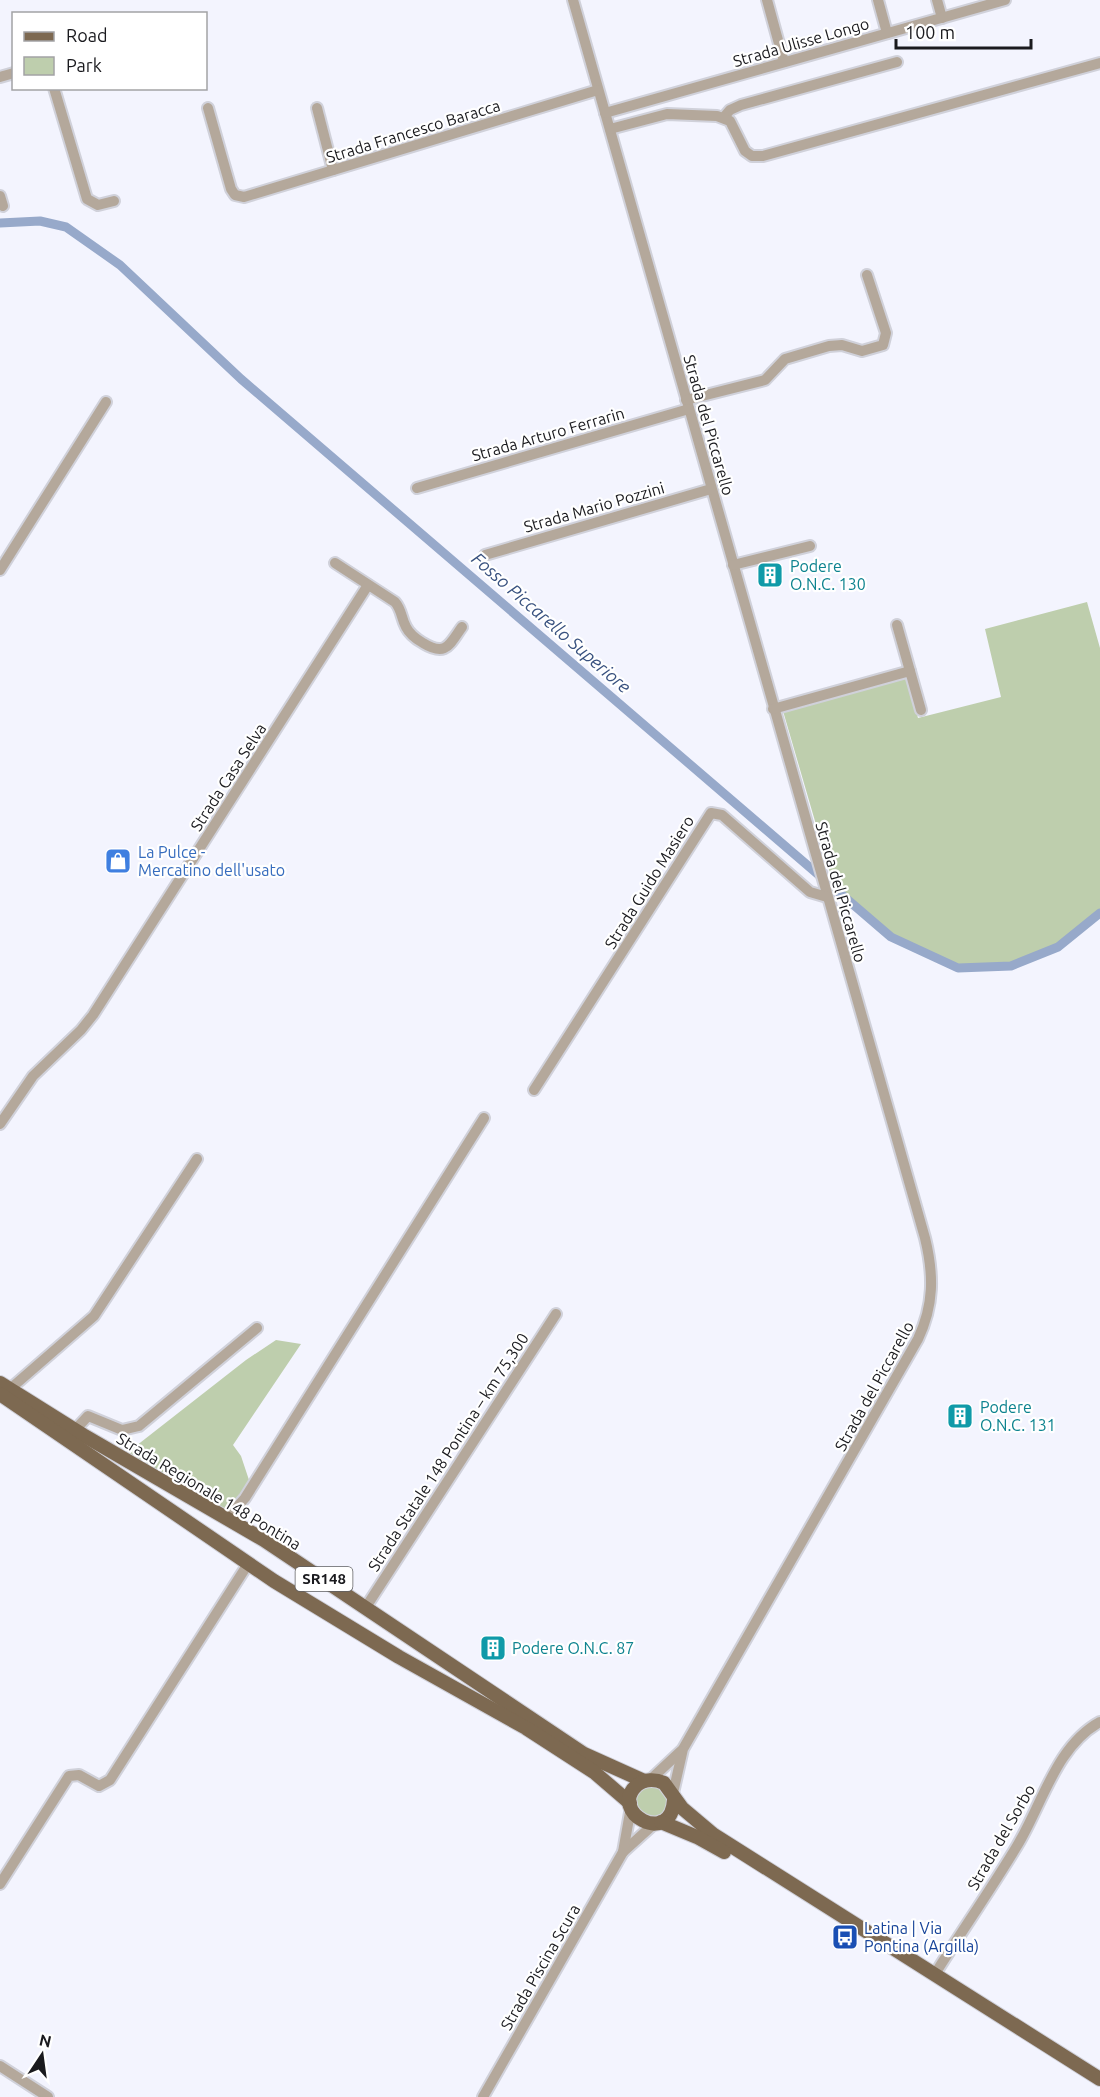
<svg xmlns="http://www.w3.org/2000/svg" width="1100" height="2097" font-family="Ubuntu,sans-serif">
<style>
.green{fill:#becead}
.lines{fill:none;stroke-linecap:round;stroke-linejoin:round}
.canal{stroke:#97a9ca;stroke-width:9}
.minor-casing{stroke:#d0d1da;stroke-width:14}
.major-casing{stroke:#d0d1da;stroke-width:16}
.minor{stroke:#b4a89b;stroke-width:10}
.major{stroke:#7d6951;stroke-width:14}
.labels{text-anchor:middle;stroke-width:4.5;stroke-linejoin:round;paint-order:stroke}
.shield{fill:#fff;stroke:#5f5f62;stroke-width:1.5}
.shield-label{font-size:15px;font-weight:bold;fill:#1a1a1e}
.street-label{font-size:16px;fill:#1a1a1e;stroke:#fff}
.culture-label{font-size:16px;fill:#0d838f;stroke:#fff;text-anchor:start}
.shop-label{font-size:16px;fill:#366cbe;stroke:#fff;text-anchor:start}
.transit-label{font-size:16px;fill:#164399;stroke:#fff;text-anchor:start}
.water-label{font-size:18px;font-style:italic;fill:#38517f;stroke:#fff}
</style>
<rect width="100%" height="100%" fill="#f3f4fe"/>
<g class="green">
<path d="M1087,602l13,46v265l-42,34 -47,19 -53,2 -67,-31 -56,-47 -52,-179 124,-33 11,40 83,-21 -16,-68z"/>
<path d="M276,1340l25,4 -68,101 8,11 9,27 -21,28 -102,-58 119,-93z"/>
<path d="M649,1784l17,6 4,16 -10,13 -22,-6 -3,-18z"/>
</g>
<g class="lines">
<path class="canal" d="M0,223l40,-2 26,6 54,38 121,114 650,558 67,31 53,-2 47,-19 42,-34"/>
<defs>
<g id="minor">
<path d="M573,0l352,1238c9,37 9,67 -7,101l-235,410 -10,44"/>
<path d="M767,0l17,62"/>
<path d="M878,0l9,33"/>
<path d="M937,0l5,18"/>
<path d="M0,77l14,-4"/>
<path d="M54,88l33,111 11,6 16,-4"/>
<path d="M208,108l23,81 4,6 9,2 354,-107"/>
<path d="M317,108l16,62"/>
<path d="M605,113l400,-113"/>
<path d="M724,117l6,-7 11,-5 156,-43"/>
<path d="M610,129l57,-15 50,2 13,5 15,30 7,5h11l337,-93"/>
<path d="M0,196l3,10"/>
<path d="M686,400l79,-20 20,-21 44,-13 13,-1 20,6 21,-6 3,-12 -19,-58"/>
<path d="M417,488l272,-79"/>
<path d="M485,555l226,-66"/>
<path d="M335,563l60,39c7,8 6,16 11,25 4,8 10,12 17,16 23,14 26,2 39,-16"/>
<path d="M733,565l77,-19"/>
<path d="M0,570l106,-168"/>
<path d="M897,625l13,46"/>
<path d="M773,709l137,-38 11,39"/>
<path d="M534,1090l177,-277 11,2 88,77 17,5"/>
<path d="M0,1124l33,-48 48,-46 12,-15 275,-430"/>
<path d="M10,1389l84,-73 103,-157"/>
<path d="M75,1430l13,-14 34,14 17,-4 118,-98"/>
<path d="M227,1518l18,-20 239,-380"/>
<path d="M366,1607l190,-293"/>
<path d="M650,1780l31,-29"/>
<path d="M623,1852l31,-28"/>
<path d="M0,1884l69,-108 10,-1 20,11 11,-6 138,-216"/>
<path d="M935,1974c27,-43 56,-85 82,-128 25,-41 39,-100 83,-124"/>
<path d="M0,2066l48,31"/>
<path d="M483,2097l140,-245 8,-45"/>
</g>
<g id="major">
<path d="M0,1383l83,52 181,105 320,214 60,27"/>
<path d="M0,1394l274,187 125,76 127,71 68,44 36,31"/>
<path d="M674,1800c-3,48 -67,12 -37,-15 8,-6 18,-6 27,-2l18,25 32,27 386,244"/>
<path d="M661,1822l36,15 27,15"/>
</g>
</defs>
<use href="#minor" class="minor-casing"/>
<use href="#major" class="major-casing"/>
<use href="#minor" class="minor"/>
<use href="#major" class="major"/>
</g>
<defs>
<symbol id="building-square" viewBox="-11 -11 22 22"><rect x="-9" y="-9" width="18" height="18" rx="4" fill="#0f9aa8" stroke="#fff"/><path d="M-4-6H4V6H1V3H-1V6H-4ZM-2.5-4.3h1.7v1.8h-1.7ZM.8-4.3h1.7v1.8H.8ZM-2.5-1h1.7V.8h-1.7ZM.8-1h1.7V.8H.8Z" fill="#fff"/></symbol>
<symbol id="shop-square" viewBox="-11 -11 22 22"><rect x="-9" y="-9" width="18" height="18" rx="4" fill="#3f7fe0" stroke="#fff"/><path d="M-5-2.5h2.3a2.7 3.5 0 0 1 5.4 0H5L5.5 6h-11ZM-1.5-2.5h3a1.5 2.3 0 0 0-3 0Z" fill="#fff"/></symbol>
<symbol id="bus-square" viewBox="-11 -11 22 22"><rect x="-9" y="-9" width="18" height="18" rx="4" fill="#1a4fb4" stroke="#fff"/><path d="M-5-6H5V4H4V6H2V4H-2V6H-4V4H-5ZM-3.5-4V0h7V-4ZM-3.5 1.2v1.5H-2V1.2ZM2 1.2v1.5H3.5V1.2Z" fill="#fff"/></symbol>
</defs>
<g fill-rule="evenodd">
<use href="#building-square" x="755" y="560" width="30" height="30"/>
<use href="#shop-square" x="103" y="846" width="30" height="30"/>
<use href="#building-square" x="945" y="1401" width="30" height="30"/>
<use href="#building-square" x="478" y="1633" width="30" height="30"/>
<use href="#bus-square" x="830" y="1922" width="30" height="30"/>
</g>
<g class="labels">
<rect class="shield" x="295.5" y="1567" width="57" height="24" rx="4.5"/>
<g class="shield-label">
<text x="324" y="1584">SR148</text>
</g>
<g class="street-label">
<text transform="translate(801 42) rotate(-16)" y="6">Strada Ulisse Longo</text>
<text transform="translate(413 131) rotate(-17)" y="6">Strada Francesco Baracca</text>
<text transform="translate(709 425) rotate(74)" y="6">Strada del Piccarello</text>
<text transform="translate(548 434) rotate(-16)" y="6">Strada Arturo Ferrarin</text>
<text transform="translate(594 507) rotate(-16)" y="6">Strada Mario Pozzini</text>
<text transform="translate(228 777) rotate(-57)" y="6">Strada Casa Selva</text>
<text transform="translate(649 882) rotate(-58)" y="6">Strada Guido Masiero</text>
<text transform="translate(841 892) rotate(74)" y="6">Strada del Piccarello</text>
<text transform="translate(874 1386) rotate(-61)" y="6">Strada del Piccarello</text>
<text transform="translate(448 1452) rotate(-57)" y="6">Strada Statale 148 Pontina – km 75,300</text>
<text transform="translate(209 1491) rotate(31)" y="6">Strada Regionale 148 Pontina</text>
<text transform="translate(1001 1837) rotate(-60)" y="6">Strada del Sorbo</text>
<text transform="translate(540 1967) rotate(-60)" y="6">Strada Piscina Scura</text>
</g>
<g class="culture-label">
<text x="790" y="572">Podere<tspan x="790" dy="18">O.N.C. 130</tspan></text>
<text x="980" y="1413">Podere<tspan x="980" dy="18">O.N.C. 131</tspan></text>
<text x="512" y="1654">Podere O.N.C. 87</text>
</g>
<g class="shop-label">
<text x="138" y="858">La Pulce -<tspan x="138" dy="18">Mercatino dell'usato</tspan></text>
</g>
<g class="transit-label">
<text x="864" y="1934">Latina | Via<tspan x="864" dy="18">Pontina (Argilla)</tspan></text>
</g>
<g class="water-label">
<text transform="translate(551 623) rotate(41)" y="6">Fosso Piccarello Superiore</text>
</g>
</g>
<rect x="12" y="12" width="195" height="78" fill="#ffffff" stroke="#a3a3a5" stroke-width="1.5"/>
<rect x="24" y="32" width="30" height="9" fill="#7d6951" stroke="#a3a3a5" stroke-width="1.5"/>
<text x="66" y="42" font-size="18" fill="#1a1a1e">Road</text>
<rect x="24" y="57" width="30" height="18" fill="#becead" stroke="#a3a3a5" stroke-width="1.5"/>
<text x="66" y="72" font-size="18" fill="#1a1a1e">Park</text>
<g transform="translate(42 2055) rotate(13)" stroke="#ffffff" stroke-width="4.5" paint-order="stroke">
<path d="M0-4.5L10 22L0 15L-10 22Z" fill="#1a1a1e"/>
<text y="-9" font-size="16" font-weight="bold" text-anchor="middle" fill="#1a1a1e">N</text>
</g>
<path d="M896 39v9h135v-9" fill="none" stroke="#1a1a1e" stroke-width="3"/>
<text x="905" y="39" font-size="18" fill="#1a1a1e" stroke="#ffffff" stroke-width="4.5" paint-order="stroke">100 m</text>
</svg>
